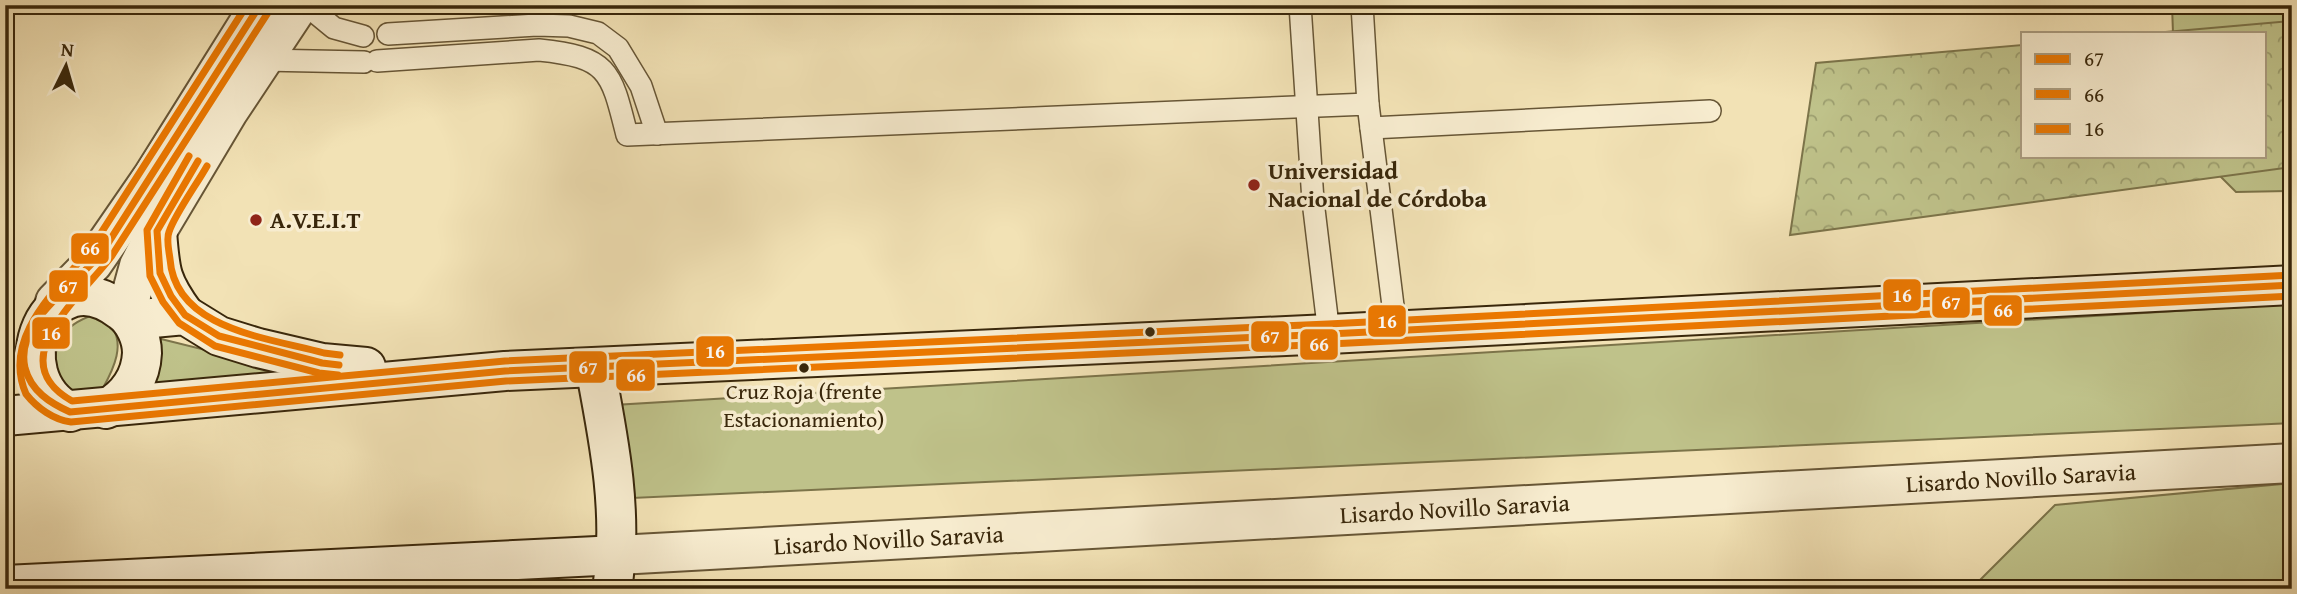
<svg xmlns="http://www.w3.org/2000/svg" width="2297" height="594" font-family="'Gentium Book Plus',serif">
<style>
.green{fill:#bfc28a;stroke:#7c744a;stroke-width:2}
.forest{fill:url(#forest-crowns);stroke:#7c744a;stroke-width:2}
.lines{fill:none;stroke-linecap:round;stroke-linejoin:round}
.lane-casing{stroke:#675636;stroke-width:24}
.street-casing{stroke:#675636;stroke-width:42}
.secondary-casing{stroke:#39270b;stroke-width:42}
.lane{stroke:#f7eccf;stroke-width:21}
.street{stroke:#f7eccf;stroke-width:38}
.secondary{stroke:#f7eccf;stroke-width:38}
.bus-1-casing{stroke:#f7eccf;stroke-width:12}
.bus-2-casing{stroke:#f7eccf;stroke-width:12}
.bus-3-casing{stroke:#f7eccf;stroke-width:12}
.bus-1{stroke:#eb7801;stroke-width:7}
.bus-2{stroke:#eb7801;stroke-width:7}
.bus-3{stroke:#eb7801;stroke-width:7}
.poi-dot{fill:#8f2418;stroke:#f7eccf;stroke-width:2.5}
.bus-dot{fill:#39270b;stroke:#f7eccf;stroke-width:2.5}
.labels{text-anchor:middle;stroke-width:7;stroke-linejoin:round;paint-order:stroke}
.bus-label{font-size:22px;fill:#39270b;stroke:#f7eccf}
.poi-label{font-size:24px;font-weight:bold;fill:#39270b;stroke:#f7eccf;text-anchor:start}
.street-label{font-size:24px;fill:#39270b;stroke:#f7eccf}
.line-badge{stroke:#f7eccf;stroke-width:2.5}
.badge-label{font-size:19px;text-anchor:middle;font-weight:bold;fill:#fff}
</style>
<defs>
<pattern id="forest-crowns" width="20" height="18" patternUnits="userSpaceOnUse" patternTransform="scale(1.75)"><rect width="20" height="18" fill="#bfc28a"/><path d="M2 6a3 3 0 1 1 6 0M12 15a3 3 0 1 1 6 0" fill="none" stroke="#9c9e6f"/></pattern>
</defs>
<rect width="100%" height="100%" fill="#f2e2b5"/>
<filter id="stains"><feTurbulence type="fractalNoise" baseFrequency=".00286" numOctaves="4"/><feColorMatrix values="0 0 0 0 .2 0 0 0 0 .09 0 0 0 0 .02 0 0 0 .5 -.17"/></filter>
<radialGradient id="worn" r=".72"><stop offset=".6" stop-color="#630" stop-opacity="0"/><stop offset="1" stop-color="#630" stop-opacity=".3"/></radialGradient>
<g class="green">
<path d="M2172,5h120v186l-56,1 -36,-36h64v-123h-91z"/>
<path d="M2292,304v119l-1660,75 -18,-93z"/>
<path d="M93,315c5,3 12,5 16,9 18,18 4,46 -6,64 -25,9 -32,7 -49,-12 0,-33 7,-50 39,-61z"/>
<path d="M153,337l165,41 -178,18z"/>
<path d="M2292,483v106h-321l84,-84z"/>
</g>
<path class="forest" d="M2292,21v146l-502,68 26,-172 206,-18v111h242v-123h-110z"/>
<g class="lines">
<defs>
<g id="lane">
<path d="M306,5l28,23 29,8"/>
<path d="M1300,5l13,196 16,133"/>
<path d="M1362,5l6,99"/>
<path d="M388,34l149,-9 32,1 29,7 20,15 23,38 16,48"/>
<path d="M262,60l102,2"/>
<path d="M377,61l162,-11c70,7 72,21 88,85l741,-31 28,226"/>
<path d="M1371,128l339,-17"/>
</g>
<g id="street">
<path d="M55,302l38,-39 60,-87 107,-171"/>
<path d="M126,314l13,-48 18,-35 71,-119 71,-107"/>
<path id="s1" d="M618,555l1674,-92"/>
</g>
<g id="secondary">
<path d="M157,231c3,40 3,50 28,84"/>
<path d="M131,320l54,-5 34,21 39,12 64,15 44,4"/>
<path d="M595,367c14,73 29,148 17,222"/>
<path d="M70,412c-70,-37 -22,-158 51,-101 13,9 21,27 21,42 -1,25 -14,43 -36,56"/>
<path d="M5,416l500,-45 824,-37 963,-49"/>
<path d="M5,585l613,-30"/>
</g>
</defs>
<use href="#lane" class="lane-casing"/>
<use href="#street" class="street-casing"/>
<use href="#secondary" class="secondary-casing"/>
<use href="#lane" class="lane"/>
<use href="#street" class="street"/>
<use href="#secondary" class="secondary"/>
<defs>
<g id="bus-1">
<path d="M260,5l-157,246c-26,34 -89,69 -78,117 6,23 25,35 45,44l435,-41 824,-37 963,-49"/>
<path d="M198,161l-41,70 3,42 11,23 14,19 34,21 103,27 17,2"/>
</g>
<g id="bus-2">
<path d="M247,5l-153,239c-31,41 -94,90 -68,150 11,14 28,26 45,28l435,-41 824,-37 962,-48"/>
<path d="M189,156l-42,74 3,46 13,26 16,21 36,23 104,27 19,2"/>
</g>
<g id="bus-3">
<path d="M269,11l-158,246c-30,40 -111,103 -39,144l433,-40 823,-37 963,-49"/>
<path d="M207,166c-10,18 -32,48 -38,66 -3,7 0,19 1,27 5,71 100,79 154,94l16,2"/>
</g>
</defs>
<use href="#bus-1" class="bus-1-casing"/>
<use href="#bus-2" class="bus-2-casing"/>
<use href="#bus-3" class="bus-3-casing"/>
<use href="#bus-1" class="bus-1"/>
<use href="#bus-2" class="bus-2"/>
<use href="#bus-3" class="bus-3"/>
</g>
<g class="poi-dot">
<circle cx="1254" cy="185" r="7"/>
<circle cx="256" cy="220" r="7"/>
</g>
<g class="bus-dot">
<circle cx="1150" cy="332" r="6"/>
<circle cx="804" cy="368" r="6"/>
</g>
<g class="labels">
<g class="bus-label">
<text x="804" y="399">Cruz Roja (frente<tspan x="804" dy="28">Estacionamiento)</tspan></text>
</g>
<g class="poi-label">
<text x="1268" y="179">Universidad<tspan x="1268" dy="28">Nacional de Córdoba</tspan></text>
<text x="270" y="228">A.V.E.I.T</text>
</g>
<g class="street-label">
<text dy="8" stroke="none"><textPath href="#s1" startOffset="1405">Lisardo Novillo Saravia</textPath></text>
<text dy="8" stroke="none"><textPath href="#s1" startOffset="838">Lisardo Novillo Saravia</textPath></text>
<text dy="8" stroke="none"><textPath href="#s1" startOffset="271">Lisardo Novillo Saravia</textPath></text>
</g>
</g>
<g class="line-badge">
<rect x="70" y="232" width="40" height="33" rx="7" fill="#eb7801"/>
<rect x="48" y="269" width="41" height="34" rx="7" fill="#eb7801"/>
<rect x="1882" y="278" width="40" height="34" rx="7" fill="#eb7801"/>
<rect x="1931" y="286" width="40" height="33" rx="7" fill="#eb7801"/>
<rect x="1983" y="294" width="40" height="33" rx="7" fill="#eb7801"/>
<rect x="1367" y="304" width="40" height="34" rx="7" fill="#eb7801"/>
<rect x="31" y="316" width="40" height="34" rx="7" fill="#eb7801"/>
<rect x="1250" y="320" width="40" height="33" rx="7" fill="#eb7801"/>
<rect x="1299" y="328" width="40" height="33" rx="7" fill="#eb7801"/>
<rect x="695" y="335" width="40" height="33" rx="7" fill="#eb7801"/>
<rect x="568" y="350" width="40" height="34" rx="7" fill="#eb7801"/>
<rect x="615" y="358" width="41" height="34" rx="7" fill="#eb7801"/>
</g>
<g class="badge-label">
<text x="90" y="255">66</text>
<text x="68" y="293">67</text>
<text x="1902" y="302">16</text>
<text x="1951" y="309">67</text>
<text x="2003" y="317">66</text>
<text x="1387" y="328">16</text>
<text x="51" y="340">16</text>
<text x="1270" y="343">67</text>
<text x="1319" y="351">66</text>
<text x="715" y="358">16</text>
<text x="588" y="374">67</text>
<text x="636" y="382">66</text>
</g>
<rect width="2297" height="594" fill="none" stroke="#f2e2b5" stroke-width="28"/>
<rect x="7" y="7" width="2283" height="580" fill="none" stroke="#39270b" stroke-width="3.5"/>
<rect x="14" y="14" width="2269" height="566" fill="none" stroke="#39270b" stroke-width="2"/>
<rect x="2021" y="32" width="245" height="126" fill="#f7eccf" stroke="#ab9d81" stroke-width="2"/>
<rect x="2035" y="54" width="35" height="10" fill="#eb7801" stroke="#ab9d81" stroke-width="2"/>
<text x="2084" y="66" font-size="21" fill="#39270b">67</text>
<rect x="2035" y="89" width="35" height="10" fill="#eb7801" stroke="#ab9d81" stroke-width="2"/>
<text x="2084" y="102" font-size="21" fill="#39270b">66</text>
<rect x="2035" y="124" width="35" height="10" fill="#eb7801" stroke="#ab9d81" stroke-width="2"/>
<text x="2084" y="136" font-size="21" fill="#39270b">16</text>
<g transform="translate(66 66) rotate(5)" stroke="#f7eccf" stroke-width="5" paint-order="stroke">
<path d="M0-5L12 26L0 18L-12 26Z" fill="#39270b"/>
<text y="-10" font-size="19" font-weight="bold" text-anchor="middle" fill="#39270b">N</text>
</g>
<rect width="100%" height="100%" filter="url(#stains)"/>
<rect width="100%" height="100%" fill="url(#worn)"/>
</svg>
